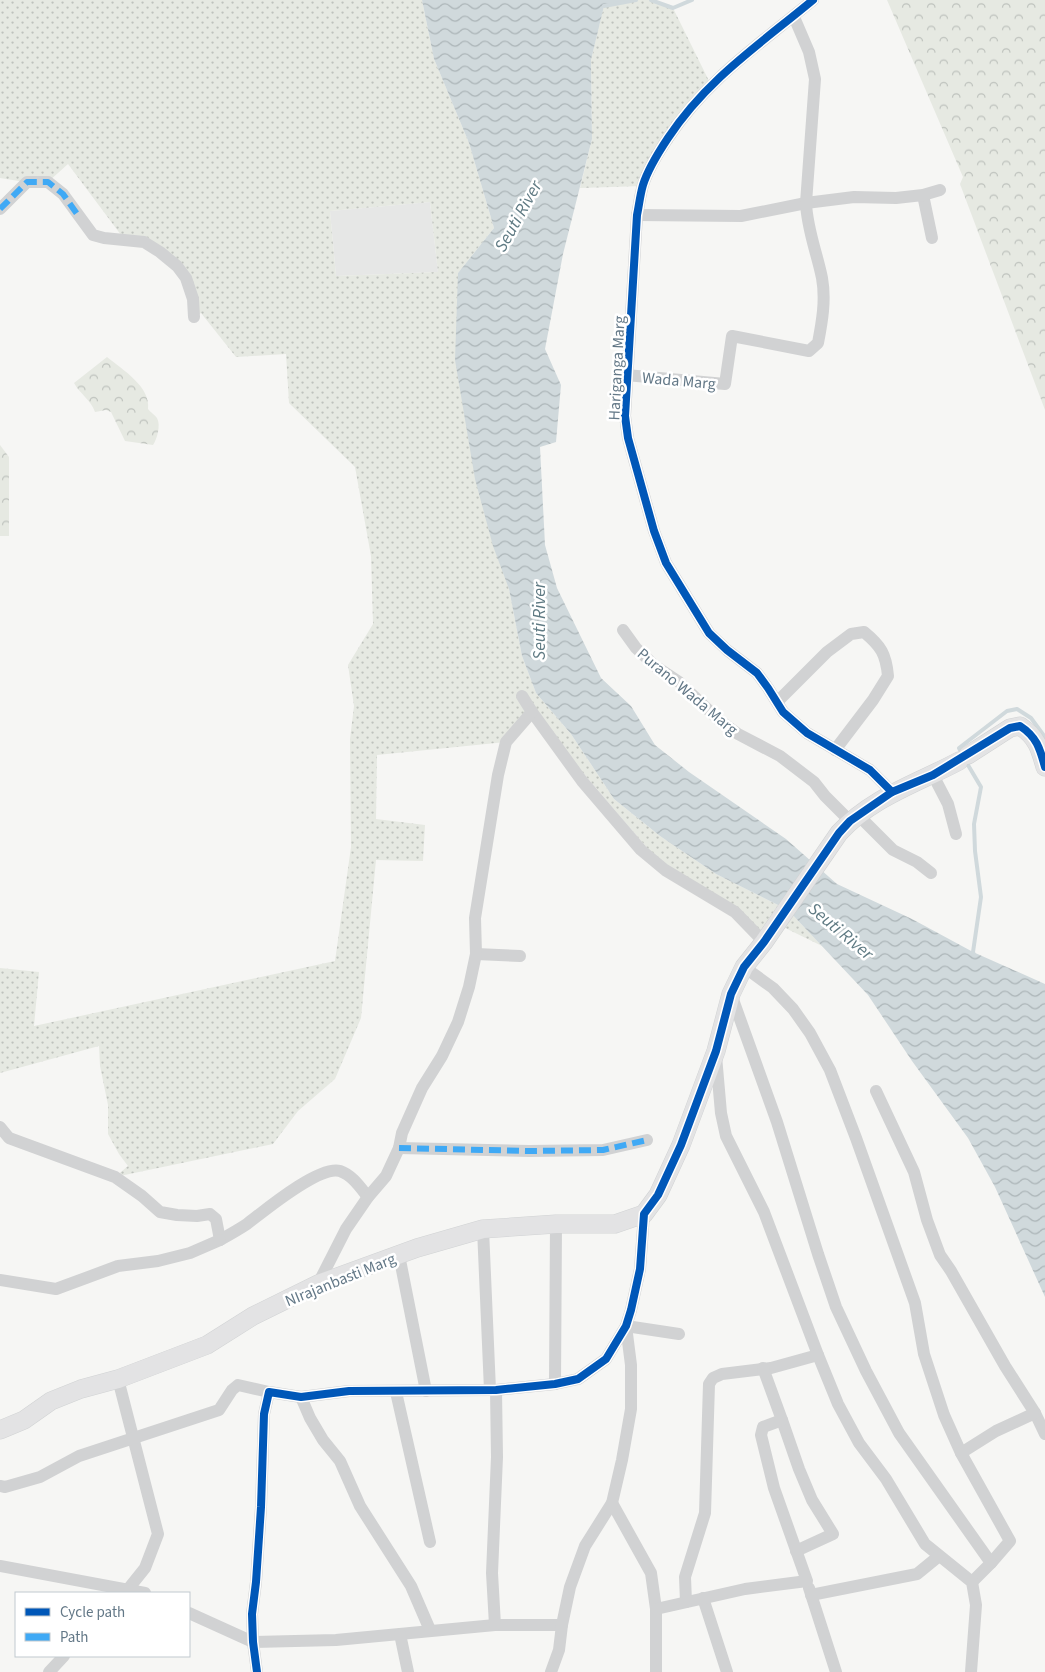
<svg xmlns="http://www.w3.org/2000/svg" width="1045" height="1672" font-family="'Source Sans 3',sans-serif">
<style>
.built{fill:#e6e7e6}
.grass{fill:url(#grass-dots);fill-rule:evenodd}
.forest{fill:url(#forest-crowns)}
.water{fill:url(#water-waves)}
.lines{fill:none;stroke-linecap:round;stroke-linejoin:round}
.stream{stroke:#d0d9dc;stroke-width:4}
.secondary-casing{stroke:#d1d3d4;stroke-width:19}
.street{stroke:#d1d2d3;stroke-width:12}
.secondary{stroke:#e3e3e4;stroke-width:18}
.quiet{stroke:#3fa9f5;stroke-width:6;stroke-dasharray:12 6;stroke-linecap:butt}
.cycleway-casing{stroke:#fff;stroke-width:11}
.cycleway{stroke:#0057b8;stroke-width:8}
.labels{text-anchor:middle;stroke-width:5;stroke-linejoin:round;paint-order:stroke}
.street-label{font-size:16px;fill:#637887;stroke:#fff}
.water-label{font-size:18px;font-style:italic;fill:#5f7a83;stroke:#fff}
</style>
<defs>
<pattern id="grass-dots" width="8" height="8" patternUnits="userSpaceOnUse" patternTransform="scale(1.25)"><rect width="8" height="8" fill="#e6e9e2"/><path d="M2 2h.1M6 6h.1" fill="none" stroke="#bec2bd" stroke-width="1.8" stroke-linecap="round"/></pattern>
<pattern id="forest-crowns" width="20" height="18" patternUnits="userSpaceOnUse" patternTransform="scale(1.25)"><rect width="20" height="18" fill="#e6e9e2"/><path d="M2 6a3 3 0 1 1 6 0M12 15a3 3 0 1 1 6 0" fill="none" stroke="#bec2bd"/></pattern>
<pattern id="water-waves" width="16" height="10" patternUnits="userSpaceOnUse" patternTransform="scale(1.25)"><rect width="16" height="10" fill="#d0d9dc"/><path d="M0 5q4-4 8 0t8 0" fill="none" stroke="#acb5b8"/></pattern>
</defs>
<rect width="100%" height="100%" fill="#f6f6f4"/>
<path class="built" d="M430,202l8,70 -102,4 -6,-65z"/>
<g class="grass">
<path d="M0,0h422l12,59 35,84 25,85 -36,45 51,316 13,67 14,37 35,41 43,65 46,37 56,38 72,36 34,36 -45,-22 -13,18 -29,-30 -70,-43 -133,-156 -26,29 -129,13 -1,64 49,6 -2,36 -47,-1 -15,158 -26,61 -37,32 -25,33 -158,33 13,-11 -9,-12 -11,-20v-29l-8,-39 -1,-20 -99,27v-105l39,4 -5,54 301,-65 16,-114 -1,-108 4,-33 -6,-41 25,-41 -2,-68 -16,-89 -66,-64 -3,-49 -50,3 -35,-44 -7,4 -8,-39 -26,-26 -36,-13 -56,-75 -20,18h-23l-25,-4zM430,202l8,70 -102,4 -6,-65z"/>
<path d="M636,0h15l22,8 38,77 -68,101 -63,2 12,-49 -1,-79 13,-55z"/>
</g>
<g class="forest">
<path d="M887,0h158v410l-85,-226 3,-7z"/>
<path d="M107,357c16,13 44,30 41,52 2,3 7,6 9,9 4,7 0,21 -4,27l-28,-4 -14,-29 -5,-2 -11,2c-4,-12 -15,-18 -21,-29z"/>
<path d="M0,445l9,12v79h-9z"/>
</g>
<path class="water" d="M422,0h214l-32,6 -13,54 1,79 -29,115 -18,95 16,36 -5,57 -16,5 5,98 12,43 44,90 30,28 24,39 34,27 97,67 51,45 75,35 61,33 72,32v313l-50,-110 -27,-49 -56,-77 -44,-66 -80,-85 -72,-36 -56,-38 -46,-37 -43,-65 -35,-41 -14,-37 -13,-67 -16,-43 -18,-67 -20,-119 3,-87 36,-45 -25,-85 -35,-84z"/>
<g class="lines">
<g class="stream">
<path d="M651,0l22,8 19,-8"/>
<path d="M604,6l32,-6"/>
<path d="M962,754l-3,-6 48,-37 10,-2 14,9 14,19"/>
<path d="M965,760l16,27 -7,37 1,27 6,46 -8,55 1,3"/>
</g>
<defs>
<g id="secondary">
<path d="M968,755l42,-27 10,-2c17,11 20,23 25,41"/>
<path d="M0,1430l24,-10 27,-19 30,-12 37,-10 89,-34 46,-29 65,-32 99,-36 66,-19 73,-5h59l29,-10 14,-19 23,-50 35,-94 15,-57 13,-27 20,-25 75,-109c33,-36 79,-50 120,-72"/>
</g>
</defs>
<use href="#secondary" class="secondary-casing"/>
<g class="street">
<path d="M813,0c-54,45 -106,79 -145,138 -10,15 -20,31 -25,47 -3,10 -4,21 -6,30l-12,201 3,22 26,93 12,32 43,70 18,17 30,23 11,15 15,24 24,21 63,37 22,22"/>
<path d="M923,195l9,43"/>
<path d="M0,209l27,-27h21l15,12 30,41 11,3 40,4 16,10 17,14 9,12 7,21 1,18"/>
<path d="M637,215l104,1 65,-13 48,-6 42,1 27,-3 17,-5"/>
<path d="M626,375l99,9 7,-48 77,15 9,-8c4,-21 8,-43 4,-65 -5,-25 -15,-49 -16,-75l9,-124 -6,-27 -15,-35"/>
<path d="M623,630l13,18 19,18 24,16 40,38 19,14 42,22 34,26 11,14 25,25"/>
<path d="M522,696l10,16 50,69 59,69 24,20 70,42 29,30"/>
<path d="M777,702l50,-50 24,-18 13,-2c17,14 22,22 24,44l-15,24 -38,50"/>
<path d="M933,775l15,29 8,30"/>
<path d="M858,815l35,35 24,12 14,11"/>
<path d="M476,954l44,2"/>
<path d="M744,967l29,21 20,21 17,24 20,37 26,68 59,165 9,51 20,61 17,38 49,88 -19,22"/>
<path d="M731,994l46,128 41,132 18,53 30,64 33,62 92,130 -19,19"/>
<path d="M716,1056l5,57 5,23 38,76 54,143 20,49 21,39 27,36 39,65 47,38 4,23 -5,67"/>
<path d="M876,1091l38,81 13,48 13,35 11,16 54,95 30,47 10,21"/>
<path d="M0,1127l9,11 106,39 27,19 18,16 17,3 20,1 13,-2 6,5 4,21c9,-5 18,-10 27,-16 17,-13 72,-59 93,-53 12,4 20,16 28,26"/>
<path d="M399,1148l130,3 74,-1 44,-10"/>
<path d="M483,1229l7,161"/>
<path d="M399,1255l27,136"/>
<path d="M0,1280l56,9 62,-23 40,-5 32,-8 30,-13"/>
<path d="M318,1284l28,-55 22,-32 18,-21 13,-28 3,-15 20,-45 20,-32 16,-34 11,-35 7,-33 -1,-36 23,-143 8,-33 26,-30"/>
<path d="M118,1379l40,155 -13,34 -20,25"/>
<path d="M555,1384l1,-160"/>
<path d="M396,1392l34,150"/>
<path d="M301,1397l9,21 13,22 17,21 20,45 51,80 19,44"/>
<path d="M782,1420l17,49 13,31 21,34 -37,17"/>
<path d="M961,1453l35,-22 39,-18"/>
<path d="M0,1486l5,1 35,-10 39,-21 140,-46 13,-20 6,-5 31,7"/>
<path d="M612,1503l39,70 5,36v63"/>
<path d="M0,1566l145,27"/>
<path d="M809,1588l27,84"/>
<path d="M811,1595l106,-21 22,-18"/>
<path d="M703,1598l24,74"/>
<path d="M686,1602l-1,-25 20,-64 4,-129 4,-6 9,-4 49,-6 47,-13"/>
<path d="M656,1609l89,-20 62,-8 -33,-93 -13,-53 2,-8 19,-7 -19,-52"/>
<path d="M189,1613l64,29 83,-2 159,-15h67"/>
<path d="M495,1625l-3,-52 5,-116 -1,-67"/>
<path d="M400,1634l8,38"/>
<path d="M49,1672l15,-16"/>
<path d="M257,1672l-4,-30 -1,-28 4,-32 5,-75 3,-93 5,-22 32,5 48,-6 147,-1 59,-6 23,-5 28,-20 20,-33 5,-16 9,-41 4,-55"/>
<path d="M551,1672l8,-22 3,-25 8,-38 15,-41 27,-43 10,-43 9,-51v-44l-5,-39 53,8"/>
</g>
<use href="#secondary" class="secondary"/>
<g class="quiet">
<path d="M0,209l27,-27h21l15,12 14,20"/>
<path d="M399,1148l130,3 74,-1 44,-10"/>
</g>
<defs>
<g id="cycleway">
<path d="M813,0c-54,45 -106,79 -145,138 -10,15 -20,31 -25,47 -3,10 -4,21 -6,30l-12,201 3,22 26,93 12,32 43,70 18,17 30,23 11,15 15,24 24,21 63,37 22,22"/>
<path d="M257,1672l-4,-30 -1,-28 4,-32 5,-75 3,-93 5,-22 32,5 48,-6 147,-1 59,-6 23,-5 28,-20 20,-33 5,-16 9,-41 4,-55 14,-19 23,-50 35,-94 15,-57 13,-27 20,-25 75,-109 11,-12 42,-29 41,-17 77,-47 10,-2c17,11 20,23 25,41"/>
</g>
</defs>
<use href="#cycleway" class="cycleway-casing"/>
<use href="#cycleway" class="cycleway"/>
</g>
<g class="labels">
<g class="street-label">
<text transform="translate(616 368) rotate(-87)" y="6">Hariganga Marg</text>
<text transform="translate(679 380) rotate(5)" y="6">Wada Marg</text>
<text transform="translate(688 691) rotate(40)" y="6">Purano Wada Marg</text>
<text transform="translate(340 1279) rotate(-22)" y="6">NIrajanbasti Marg</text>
</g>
<g class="water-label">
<text transform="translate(518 216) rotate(-61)" y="6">Seuti River</text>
<text transform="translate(539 621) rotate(-90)" y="6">Seuti River</text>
<text transform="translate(841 931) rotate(40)" y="6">Seuti River</text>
</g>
</g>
<rect x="15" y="1592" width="175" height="65" fill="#ffffff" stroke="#c1c9cf"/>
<rect x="25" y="1608" width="25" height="8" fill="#0057b8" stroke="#c1c9cf"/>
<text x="60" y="1617" font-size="15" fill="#637887">Cycle path</text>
<rect x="25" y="1633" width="25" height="8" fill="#3fa9f5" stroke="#c1c9cf"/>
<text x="60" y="1642" font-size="15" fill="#637887">Path</text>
</svg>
